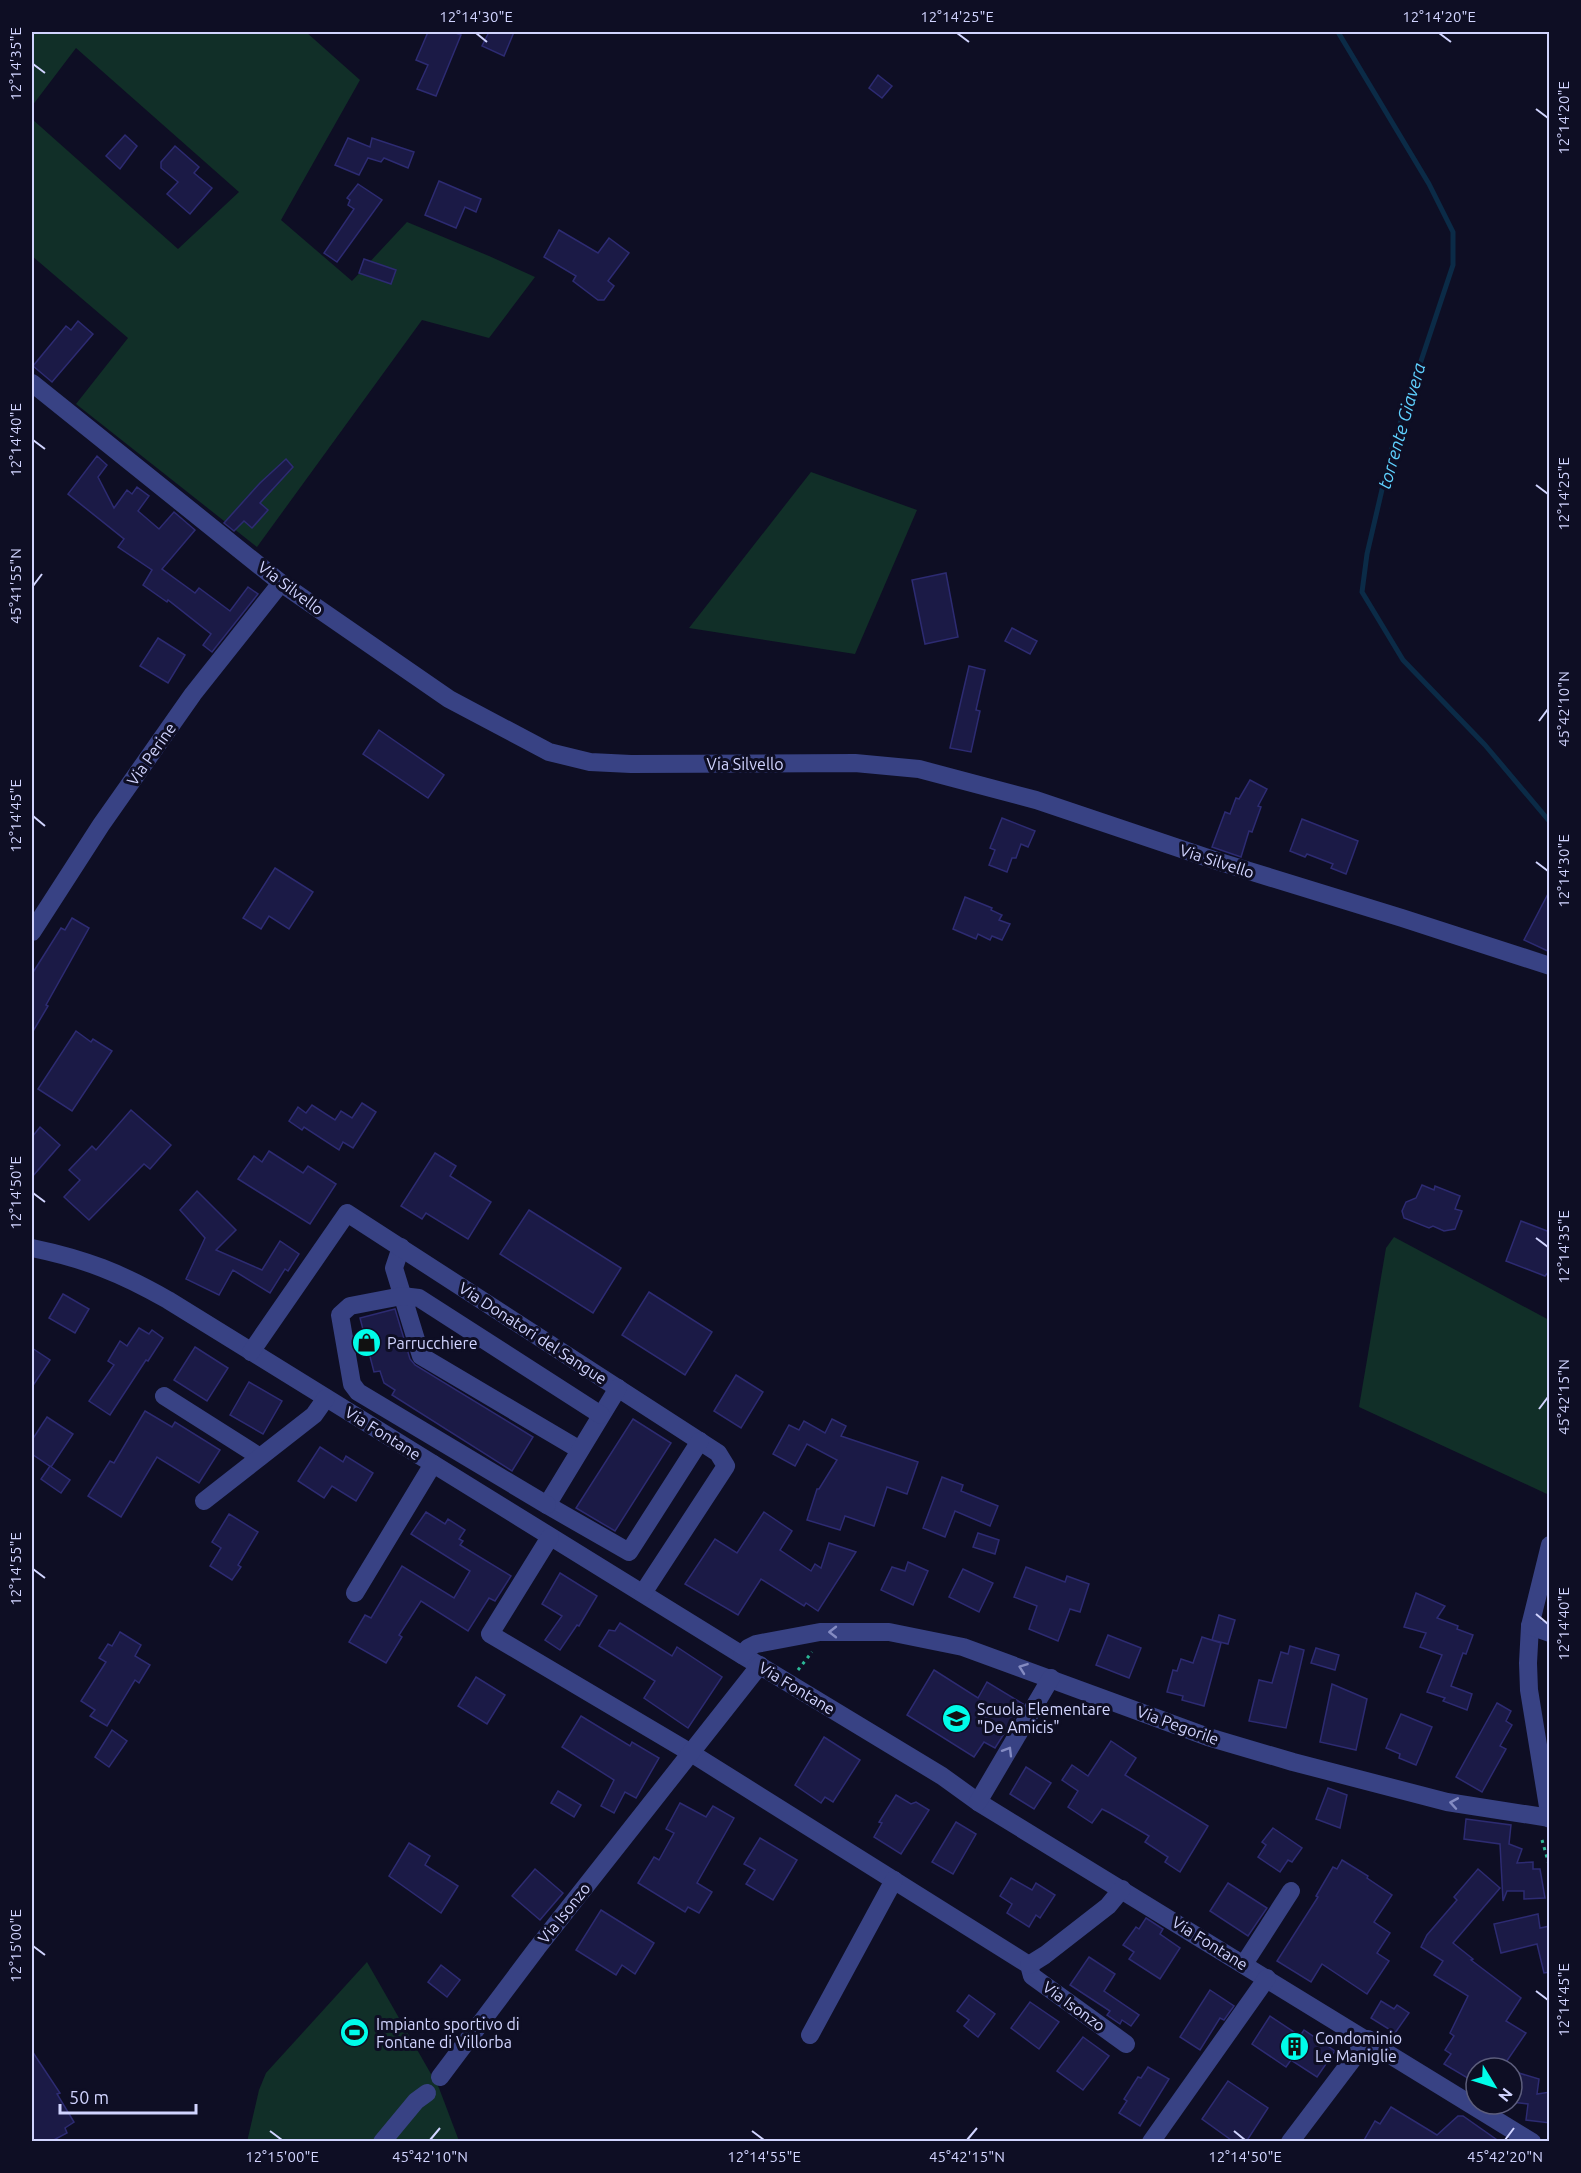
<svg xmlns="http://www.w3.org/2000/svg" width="1581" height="2173" font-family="Ubuntu,sans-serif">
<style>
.green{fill:#112f28}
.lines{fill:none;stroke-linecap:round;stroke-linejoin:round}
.stream{stroke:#0b2b47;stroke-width:5}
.building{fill:#1b1a46;stroke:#2d2b72;stroke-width:1.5}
.path{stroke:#2cb897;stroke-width:3;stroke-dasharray:3 4.5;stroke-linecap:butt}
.minor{stroke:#384284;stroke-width:18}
.oneway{stroke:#848bc2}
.ticks{fill:none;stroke:#d1d4ff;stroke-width:2}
.labels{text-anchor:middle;stroke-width:6;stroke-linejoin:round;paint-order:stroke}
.street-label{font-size:16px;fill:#d1d4ff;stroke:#0e0e24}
.poi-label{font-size:16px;fill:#d1d4ff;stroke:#0e0e24;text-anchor:start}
.water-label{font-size:18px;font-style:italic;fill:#5fd1ff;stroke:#0e0e24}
.neatline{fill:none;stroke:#d1d4ff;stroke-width:2}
.ticks-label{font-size:15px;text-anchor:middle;fill:#d1d4ff}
</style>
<rect width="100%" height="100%" fill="#0e0e24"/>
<g class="green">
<path d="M32,32h274l54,48 -79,140 71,61 55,-59 82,34 46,21 -46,61 -67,-18 -165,227 -181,-143 52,-66 -96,-82v-137l146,130 61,-57 -163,-144 -44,58z"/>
<path d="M811,472l106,38 -62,144 -166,-26z"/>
<path d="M1394,1237l155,83 1,164 -3,10 -188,-87 27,-159z"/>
<path d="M367,1962l72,126 20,53 -212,1 12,-52 7,-17z"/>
</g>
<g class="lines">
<path class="stream" d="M1338,32l91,152 24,48v33l-62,186 -24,103 -5,38 41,68 82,85 65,77"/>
</g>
<g class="building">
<path d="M428,32h25l8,3 -25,61 -19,-7 11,-24 -12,-5z"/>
<path d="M489,32h25l-10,24 -22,-10z"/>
<path d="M878,75l14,11 -10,12 -13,-10z"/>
<path d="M125,135l12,11 -17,23 -14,-13z"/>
<path d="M348,138l22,9 2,-9 42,14 -6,16 -24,-10 -3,4 -13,-4 -9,17 -24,-10z"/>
<path d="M175,146l24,21 -5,6 18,15 -22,26 -23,-20 11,-12 -17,-14v-6z"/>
<path d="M439,181l42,18 -5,13 -11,-5 -9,21 -31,-13z"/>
<path d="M358,184l24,16 -45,62 -13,-9 30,-44 -6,-4 2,-5 -3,-2z"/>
<path d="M559,230l39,23 11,-15 20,15 -21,28 6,5 -10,14h-6l-25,-19 3,-5 -32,-19z"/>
<path d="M364,259l32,11 -5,14 -32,-11z"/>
<path d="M78,321l15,13 -41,48 -19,-16 33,-40 5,4z"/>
<path d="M97,456l10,9 -9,12 16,31 13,-18 5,4 5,-7 12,9 -11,15 21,18 15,-17 21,18 -33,39 33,24 4,-5 31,23 18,-24 10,7 -46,58 -9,-7 8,-11 -43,-34 -1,2 -24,-17 9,-15 -34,-23 6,-8 -56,-45z"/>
<path d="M286,459l7,8 -33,36 8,7 -16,18 -8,-7 -10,10 -10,-8 36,-40z"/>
<path d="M946,573l12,64 -33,7 -13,-64z"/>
<path d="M1012,628l25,13 -7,13 -25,-13z"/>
<path d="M158,638l27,17 -17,28 -28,-17z"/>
<path d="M969,666l16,4 -9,40 4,1 -9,41 -21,-4z"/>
<path d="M379,730l65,45 -16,23 -65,-44z"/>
<path d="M1250,780l17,9 -9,17 3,1 -9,25 -3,-1 -8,26 -29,-10 13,-35 5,2 6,-16 3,1z"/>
<path d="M1002,818l33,13 -7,16 -7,-3 -5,14h-4l-5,14 -18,-7 6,-15 -5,-2z"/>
<path d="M1302,819l56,22 -12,33 -15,-6 2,-4 -26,-10 -2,3 -15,-6z"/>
<path d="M275,868l38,24 -24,37 -20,-13 -8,13 -18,-11z"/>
<path d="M1550,890v62l-26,-12z"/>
<path d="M965,897l27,11 -1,2 11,5 -3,5 11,4 -8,16 -10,-4 -2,4 -12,-6 -2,5 -23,-10z"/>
<path d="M72,918l17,10 -43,77 2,1 -16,27v-59l29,-46 4,2z"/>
<path d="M76,1031l15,11 2,-3 19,12 -40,60 -34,-22z"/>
<path d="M362,1103l14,9 -23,36 -10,-6 -4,8 -35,-23 -2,3 -13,-9 9,-14 8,6 6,-8 23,15 6,-9 11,7z"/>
<path d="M131,1110l40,35 -21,24 -6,-5 -55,56 -25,-23 16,-17 -11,-10 23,-24 4,4z"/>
<path d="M40,1127l20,18 -28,32v-40z"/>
<path d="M269,1151l34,22 5,-7 28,18 -26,40 -72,-45 16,-23 8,6z"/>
<path d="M435,1153l21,13 -6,10 41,26 -23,37 -42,-26 -4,6 -21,-13z"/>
<path d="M1422,1185l12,5 1,-4 25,10 -5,13 7,2 -7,18 -11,2 -11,-5 -4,2 -25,-10 -2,-7 4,-9 10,-4z"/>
<path d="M197,1191l39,39 -20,20 46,20 18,-29 19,13 -11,17 -3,-2 -15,24 -37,-23 -14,25 -33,-16 19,-41 -25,-28z"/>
<path d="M529,1210l92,58 -28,45 -93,-59z"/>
<path d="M1521,1221l29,11v38l-5,6 -39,-15z"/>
<path d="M649,1292l63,40 -27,43 -63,-40z"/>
<path d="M63,1294l26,15 -14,24 -26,-15z"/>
<path d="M395,1309l15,50 5,6 118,72 -21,34 -120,-76 3,-5 -11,-7 -4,-12 -6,1 -14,-54z"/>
<path d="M139,1328l10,6 3,-4 11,8 -15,23 -2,-1 -36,55 -21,-14 25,-36 -6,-4 12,-20 7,5z"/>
<path d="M195,1347l33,21 -21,33 -33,-21z"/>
<path d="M32,1348l18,12 -18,27z"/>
<path d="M736,1375l27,17 -22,36 -27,-17z"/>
<path d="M249,1382l33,19 -19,33 -33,-19z"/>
<path d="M145,1411l27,16 3,-5 45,28 -21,33 -42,-26 -36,60 -33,-21 22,-35 4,2z"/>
<path d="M47,1417l26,17 -22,33 -19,-13v-14z"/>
<path d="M633,1419l38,24 -56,88 -39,-23z"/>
<path d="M832,1419l14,7 -5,10 77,26 -11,32 -20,-7 -13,39 -29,-10 -5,14 -33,-10 10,-31h2l18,-29 -30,-16 -12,22 -22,-12 16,-29 10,5 5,-9 21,12z"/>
<path d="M320,1447l23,15 3,-6 27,17 -17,28 -24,-15 -8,12 -26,-17z"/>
<path d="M50,1466l20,14 -9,13 -20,-14z"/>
<path d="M942,1477l21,8 -2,6 37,15 -8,20 -35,-15 -10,26 -22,-9z"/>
<path d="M426,1512l19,12 3,-5 17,11 -6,9 4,2 -3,4 51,31 -16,25 -6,-3 -21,33 -47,-30 -22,34 3,2 -16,26 -37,-21 16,-27 6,3 31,-52 52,32 16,-27 -59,-37z"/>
<path d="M764,1512l28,19 -12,19 31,21 4,-7 6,4 8,-25 27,9 -38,59 -12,-8 -2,3 -43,-27 -23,36 -53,-31 30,-45 22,14z"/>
<path d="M229,1514l29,18 -20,33 3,2 -9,13 -22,-14 11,-18 -9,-6z"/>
<path d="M978,1533l21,7 -4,14 -22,-7z"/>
<path d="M908,1562l20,9 -15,34 -32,-15 11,-23 13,4z"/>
<path d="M1026,1567l39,15 2,-6 22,8 -9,28 -10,-3 -12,32 -29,-12 8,-23 -23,-9z"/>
<path d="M963,1569l30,14 -14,29 -30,-15z"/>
<path d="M560,1573l37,23 -18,30 -2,-1 -17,25 -15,-10 17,-24 -20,-12z"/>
<path d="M1416,1593l29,13 -8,12 21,8 -1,3 16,6 -7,19 -3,-1 -12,33 21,8 -5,16 -24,-9 2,-3 -18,-6 15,-37 -22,-8 6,-14 -22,-6z"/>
<path d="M1219,1615l16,5 -7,24 -16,-4z"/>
<path d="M620,1623l52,33 5,-9 45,30 -34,51 -44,-30 11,-17 -56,-35 10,-16 6,1z"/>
<path d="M120,1632l21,13 -6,11 15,9 -11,18 -4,-3 -28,46 -17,-10 5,-6 -14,-9 25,-39 -7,-4 9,-14 4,2z"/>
<path d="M1108,1635l33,13 -12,30 -33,-13z"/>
<path d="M1202,1637l19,6 -17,63 -22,-6 1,-4 -16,-4 6,-22 4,1 4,-12 12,4z"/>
<path d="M1290,1646l14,4 -18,78 -37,-7 10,-41 13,3 9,-31 7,2z"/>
<path d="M1316,1648l23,7 -4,15 -24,-7z"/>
<path d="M934,1670l44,28 9,-16 36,22 -28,44 -11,-6 -10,15 -67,-42z"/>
<path d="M476,1677l29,18 -18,29 -29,-18z"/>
<path d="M1332,1684l35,15 -11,51 -36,-8z"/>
<path d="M1497,1703l14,8 -5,10 6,4 -12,21 6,3 -24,43 -26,-15z"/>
<path d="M1401,1714l31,13 -16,38 -17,-7 1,-4 -14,-6z"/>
<path d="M581,1716l49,30 2,-4 27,16 -23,40 -11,-6 -11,21 -13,-7 13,-26 -52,-33z"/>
<path d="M112,1730l15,11 -18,26 -14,-10z"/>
<path d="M824,1737l36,23 -27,42 -8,-5 -4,6 -26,-18z"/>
<path d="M1111,1741l25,17 -11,17 83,51 -28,46 -15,-10 3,-5 -23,-15 4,-6 -39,-23 -8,-4 -10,14 -24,-16 10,-16 -16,-11 10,-15 16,11z"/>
<path d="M1026,1767l25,16 -17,26 -24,-15z"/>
<path d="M1328,1788l19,7 -7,33 -24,-9z"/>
<path d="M558,1791l23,14 -7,12 -23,-14z"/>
<path d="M896,1795l15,9 5,-2 13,8 -28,44 -27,-17 8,-14 -3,-1z"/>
<path d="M680,1803l26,14 7,-11 21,12 -37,65 15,9 -13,21 -11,-6 -3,5 -47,-29 16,-26 5,3 15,-27 -8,-4z"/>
<path d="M1466,1819l45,6 -2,19 13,5 -5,14 16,-1v7h7l5,29 -21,1v-8h-17l-4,10 -3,-57 -36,-5z"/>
<path d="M956,1822l20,12 -23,40 -21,-12z"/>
<path d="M1273,1828l29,20 -10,14 -4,-2 -8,12 -22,-15 8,-12 -4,-3z"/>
<path d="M760,1838l37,22 -24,40 -27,-16 9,-14 -11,-6z"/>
<path d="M409,1843l21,13 -5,9 33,21 -17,27 -52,-37z"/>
<path d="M1342,1860l26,16 -1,2 25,17 -18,27 16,11 -13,20 12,8 -22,33 -45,-30 -11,18 -34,-21 41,-64 -2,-1 17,-29 4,2z"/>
<path d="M535,1869l28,24 -23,27 -28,-24z"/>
<path d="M1478,1869l22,19 -47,55 20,16 -2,1 50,38 -15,23 20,12 -24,35h-26v15l-32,-19 7,-10 -6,-4 9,-14 -4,-3 18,-37 -34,-21 9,-14 -22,-14 6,-12 30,-35 -3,-3z"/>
<path d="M1011,1878l21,12 4,-7 19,12 -15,23 -4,-3 -7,12 -22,-14 5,-9 -12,-8z"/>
<path d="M1228,1883l39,25 -19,28 -38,-25z"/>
<path d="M601,1910l53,33 -19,31 -13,-9 -6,10 -40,-25z"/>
<path d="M1538,1914l2,14 10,-2v46l-6,1 -7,-29 -36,9 -7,-29z"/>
<path d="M1146,1918l17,11 -3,5 20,14 -20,31 -31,-20 5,-7 -11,-7 13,-18 3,2z"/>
<path d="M1089,1957l26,17 -11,17 35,24 -8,11 -9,-6 -2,4 -13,-9 3,-4 -40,-26z"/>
<path d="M441,1965l19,15 -13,17 -19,-15z"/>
<path d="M1210,1990l24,16 -10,14 -4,-2 -20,32 -20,-13z"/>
<path d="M969,1995l26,19 -17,23 -14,-11 5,-6 -12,-9z"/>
<path d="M1381,2001l13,8 3,-4 12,8 -14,20 -24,-15z"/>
<path d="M1030,2002l29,20 -20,27 -28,-21z"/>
<path d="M1270,2016l30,20 4,-6 31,21 -18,26 -26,-17 -5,7 -34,-23z"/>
<path d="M1083,2037l26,19 -26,34 -26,-19z"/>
<path d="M32,2051l28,42 -3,1 17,28 -9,6 2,5 -17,9h-18z"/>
<path d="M1148,2067l21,12 -29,47 -21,-13 8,-12 -3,-2 14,-22 3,1z"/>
<path d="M1512,2071l27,8 -2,15 13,-2v31l-24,-3 2,-16 -16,-2z"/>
<path d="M1228,2081l40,27 -22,34h-12l-32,-23z"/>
<path d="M1391,2107l46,28 21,-19h5l37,26h-137l12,-21 5,3z"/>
</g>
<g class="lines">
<g class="path">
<path d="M798,1670l14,-18"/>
<path d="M1542,1840l8,28"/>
</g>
<g class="minor">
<path d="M32,383l249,200 168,116 100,53 41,10 41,2 224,-1 64,6 117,31 184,62 182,56 148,48"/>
<path d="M32,932l69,-107 92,-131 88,-111"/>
<path d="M401,1247l-7,21 27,88 159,94"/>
<path d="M32,1248c53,11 89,25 136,52l574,355 200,121 36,26 554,340"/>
<path d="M251,1352l96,-139 371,240 8,13 -83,127"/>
<path d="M618,1388l-71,117 82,47 71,-111"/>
<path d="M164,1396l96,61"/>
<path d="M204,1501l110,-86 12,-17"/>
<path d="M547,1505l-189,-113 -6,-8 -12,-69 10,-9 52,-10 17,2 182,117"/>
<path d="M550,1537l-60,97 201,119 338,212 3,11 94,68"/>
<path d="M1550,1545l-20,81 -2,37 1,27 21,129"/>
<path d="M355,1593l78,-129"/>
<path d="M1530,1626l20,7"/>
<path d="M742,1655l6,-7 8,-4 64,-12h69l74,15 245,90 85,25 154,40 103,16"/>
<path d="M978,1802l73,-124"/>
<path d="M1244,1964l47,-73"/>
<path d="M1029,1965l16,-10 63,-49 14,-17"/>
<path d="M810,2035l84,-155"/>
<path d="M440,2077l97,-129 223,-283"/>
<path d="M382,2142l34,-41 11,-8"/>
<path d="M1151,2142l116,-164"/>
<path d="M1290,2142l78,-103"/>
</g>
</g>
<defs><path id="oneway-chevron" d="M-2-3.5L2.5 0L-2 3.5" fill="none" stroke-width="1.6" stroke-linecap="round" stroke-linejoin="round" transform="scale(1.5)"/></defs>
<g class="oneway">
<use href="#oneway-chevron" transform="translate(833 1632) rotate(-180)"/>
<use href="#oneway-chevron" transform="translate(1023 1668) rotate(-160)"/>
<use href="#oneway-chevron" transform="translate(1008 1751) rotate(-59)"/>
<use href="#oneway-chevron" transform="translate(1454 1803) rotate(-170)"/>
</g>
<path class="ticks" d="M476,33l11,9M957,33l12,9M1439,33l12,9M33,64l12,9M1536,109l12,9M33,440l12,9M1536,485l12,9M33,586l9,-12M1539,721l9,-12M33,816l12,10M1536,862l12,9M33,1193l12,9M1536,1238l12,9M1539,1409l9,-12M33,1569l12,9M1536,1614l12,10M33,1946l12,9M1536,1991l12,9M270,2131l12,9M752,2131l12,9M1234,2131l11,9M430,2140l10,-12M967,2140l10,-12M1505,2140l9,-12"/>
<defs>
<symbol id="shop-disc" viewBox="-11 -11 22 22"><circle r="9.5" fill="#00fce9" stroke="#0e0e24"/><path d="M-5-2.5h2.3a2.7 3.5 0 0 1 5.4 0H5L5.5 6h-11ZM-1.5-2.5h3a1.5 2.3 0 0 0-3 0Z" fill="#111"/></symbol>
<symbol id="school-disc" viewBox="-11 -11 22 22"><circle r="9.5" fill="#00fce9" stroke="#0e0e24"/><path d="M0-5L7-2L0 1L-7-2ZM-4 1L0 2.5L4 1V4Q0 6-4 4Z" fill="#111"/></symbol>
<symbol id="stadium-disc" viewBox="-11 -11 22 22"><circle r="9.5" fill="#00fce9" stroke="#0e0e24"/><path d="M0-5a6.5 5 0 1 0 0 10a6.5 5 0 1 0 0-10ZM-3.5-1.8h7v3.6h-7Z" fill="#111"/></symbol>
<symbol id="building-disc" viewBox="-11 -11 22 22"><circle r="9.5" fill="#00fce9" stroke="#0e0e24"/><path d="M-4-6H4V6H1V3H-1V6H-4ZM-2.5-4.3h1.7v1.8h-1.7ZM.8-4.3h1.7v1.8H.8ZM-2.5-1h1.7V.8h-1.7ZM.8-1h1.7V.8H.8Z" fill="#111"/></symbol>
</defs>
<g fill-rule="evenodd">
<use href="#shop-disc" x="350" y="1326" width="33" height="33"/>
<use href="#school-disc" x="940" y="1702" width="33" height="33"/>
<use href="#stadium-disc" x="338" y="2016" width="33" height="33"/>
<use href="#building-disc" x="1278" y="2030" width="33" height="33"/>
</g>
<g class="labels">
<g class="street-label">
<text transform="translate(291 588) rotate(37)" y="6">Via Silvello</text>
<text transform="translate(151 754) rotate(-55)" y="6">Via Perine</text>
<text x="745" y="770">Via Silvello</text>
<text transform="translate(1217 861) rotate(18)" y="6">Via Silvello</text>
<text transform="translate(533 1333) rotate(33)" y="6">Via Donatori del Sangue</text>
<text transform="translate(383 1433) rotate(32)" y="6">Via Fontane</text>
<text transform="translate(797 1688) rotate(31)" y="6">Via Fontane</text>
<text transform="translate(1178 1725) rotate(20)" y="6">Via Pegorile</text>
<text transform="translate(564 1913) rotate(-51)" y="6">Via Isonzo</text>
<text transform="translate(1210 1943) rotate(32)" y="6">Via Fontane</text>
<text transform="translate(1074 2006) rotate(36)" y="6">Via Isonzo</text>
</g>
<g class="poi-label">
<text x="387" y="1349">Parrucchiere</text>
<text x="977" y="1715">Scuola Elementare<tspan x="977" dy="18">"De Amicis"</tspan></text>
<text x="376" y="2030">Impianto sportivo di<tspan x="376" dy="18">Fontane di Villorba</tspan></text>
<text x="1315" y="2044">Condominio<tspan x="1315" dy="18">Le Maniglie</tspan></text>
</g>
<g class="water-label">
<text transform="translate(1402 426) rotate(-74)" y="6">torrente Giavera</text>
</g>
</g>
<rect width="1581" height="2173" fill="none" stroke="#0e0e24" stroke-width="66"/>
<g transform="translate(1494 2086) rotate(128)"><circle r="28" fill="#0e0e24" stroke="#5c5d7c" stroke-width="1.5"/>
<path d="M0-4.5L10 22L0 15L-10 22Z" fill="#00fce9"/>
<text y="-9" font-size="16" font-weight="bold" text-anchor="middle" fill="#d1d4ff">N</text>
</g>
<path d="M60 2104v9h136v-9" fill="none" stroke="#d1d4ff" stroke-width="3"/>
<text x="69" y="2104" font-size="18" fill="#d1d4ff" stroke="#0e0e24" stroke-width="4.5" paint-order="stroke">50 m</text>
<rect x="33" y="33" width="1515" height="2107" class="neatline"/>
<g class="ticks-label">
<text x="476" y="22">12°14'30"E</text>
<text x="957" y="22">12°14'25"E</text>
<text x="1439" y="22">12°14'20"E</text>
<text transform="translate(16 64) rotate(-90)" y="5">12°14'35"E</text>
<text transform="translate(1564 118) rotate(-90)" y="5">12°14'20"E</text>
<text transform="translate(16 440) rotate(-90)" y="5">12°14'40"E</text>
<text transform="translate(1564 494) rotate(-90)" y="5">12°14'25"E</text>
<text transform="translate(16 586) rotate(-90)" y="5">45°41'55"N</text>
<text transform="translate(1564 709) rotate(-90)" y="5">45°42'10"N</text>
<text transform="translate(16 816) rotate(-90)" y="5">12°14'45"E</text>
<text transform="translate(1564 871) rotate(-90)" y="5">12°14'30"E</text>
<text transform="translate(16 1193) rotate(-90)" y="5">12°14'50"E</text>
<text transform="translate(1564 1247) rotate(-90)" y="5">12°14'35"E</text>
<text transform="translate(1564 1397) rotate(-90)" y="5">45°42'15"N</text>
<text transform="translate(16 1569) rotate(-90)" y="5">12°14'55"E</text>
<text transform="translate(1564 1624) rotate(-90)" y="5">12°14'40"E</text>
<text transform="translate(16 1946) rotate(-90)" y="5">12°15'00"E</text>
<text transform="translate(1564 2000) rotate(-90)" y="5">12°14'45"E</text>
<text x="282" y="2162">12°15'00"E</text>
<text x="430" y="2162">45°42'10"N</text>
<text x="764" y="2162">12°14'55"E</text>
<text x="967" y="2162">45°42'15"N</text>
<text x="1245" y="2162">12°14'50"E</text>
<text x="1505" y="2162">45°42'20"N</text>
</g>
</svg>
